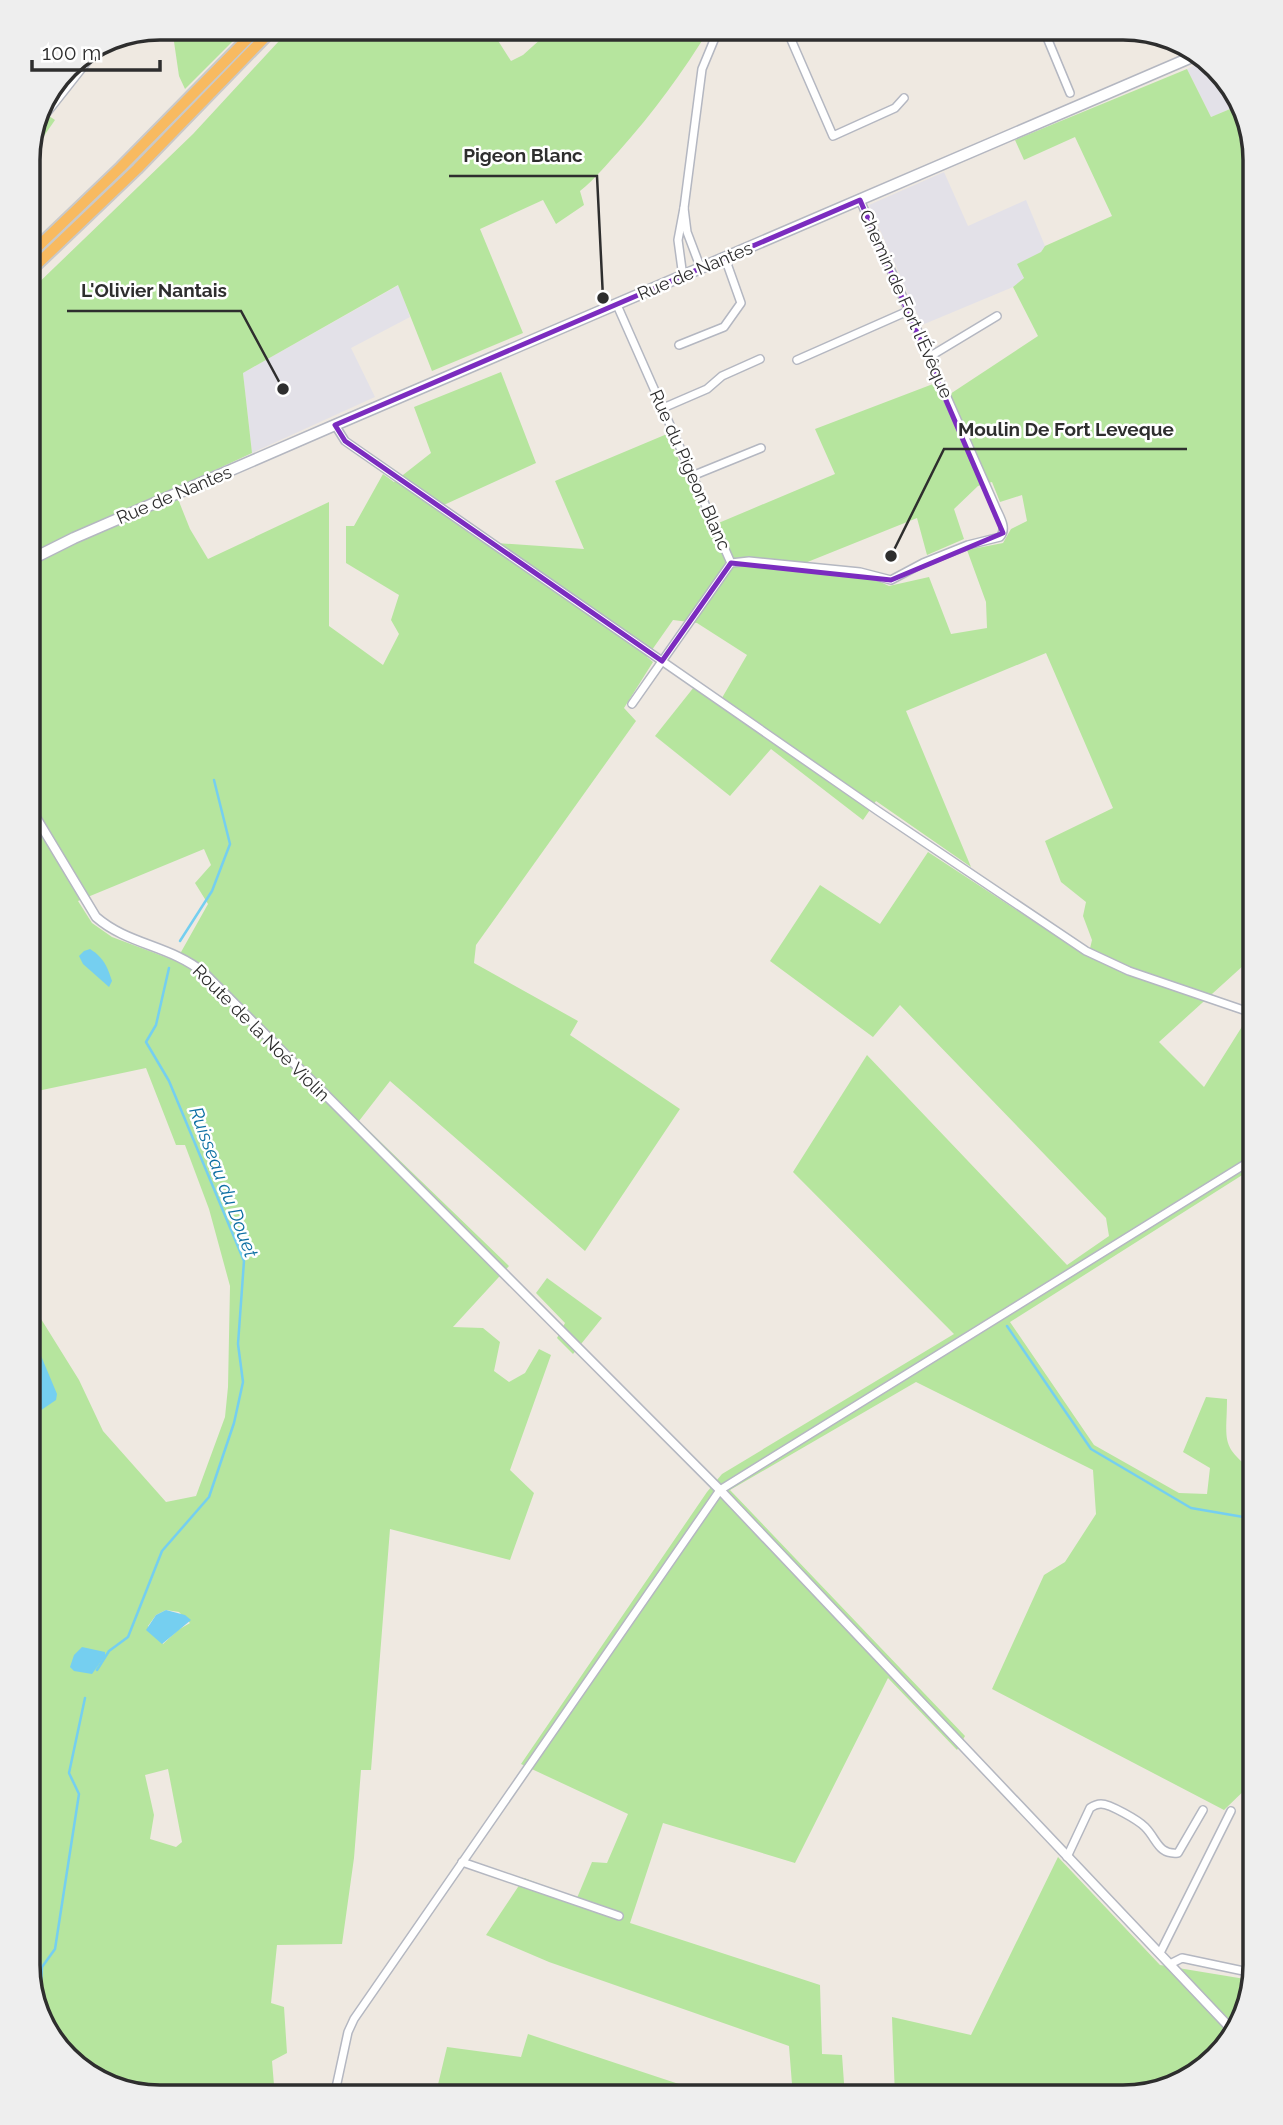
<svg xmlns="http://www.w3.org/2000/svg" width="1283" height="2125" font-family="Raleway,sans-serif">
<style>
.industrial{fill:#e3e1e8}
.green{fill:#b6e59e;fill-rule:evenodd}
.water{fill:#75cff0}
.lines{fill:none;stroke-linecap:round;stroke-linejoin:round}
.stream{stroke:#75cff0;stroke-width:2.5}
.minor-casing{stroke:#b4b7c1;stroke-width:10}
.tertiary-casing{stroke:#b4b7c1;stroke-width:11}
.secondary-casing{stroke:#b4b7c1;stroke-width:13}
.trunk-casing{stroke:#c9c9c9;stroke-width:14}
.minor{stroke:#fff;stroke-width:7}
.tertiary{stroke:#fff;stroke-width:8}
.secondary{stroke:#fff;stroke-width:10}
.trunk{stroke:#f8ba60;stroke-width:10}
.marked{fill:none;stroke:#7b2cbf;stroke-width:5;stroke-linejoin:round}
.labels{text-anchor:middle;stroke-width:5;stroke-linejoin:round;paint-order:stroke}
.street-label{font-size:18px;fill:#2e2e2e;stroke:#fff}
.water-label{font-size:19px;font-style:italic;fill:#0d6fa3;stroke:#fff}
.rim{fill:none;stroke:#2e2e2e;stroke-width:3.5}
.leader{fill:none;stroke:#2e2e2e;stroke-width:2.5}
.callout-dot{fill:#2e2e2e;stroke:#fff;stroke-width:2.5}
.callout-label{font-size:19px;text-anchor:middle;font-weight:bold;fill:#2e2e2e;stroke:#fff;stroke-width:5;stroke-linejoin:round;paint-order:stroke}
</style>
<rect width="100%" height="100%" fill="#efe9e1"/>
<g class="industrial">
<path d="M1185,46l11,4 46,54 -31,13 -24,-48 6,-3z"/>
<path d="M944,172l24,54 58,-26 19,46 -4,6 -23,12 6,14 -11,9 -91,38 -53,-120z"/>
<path d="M399,285l11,32 -59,31 24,49 -123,56 -9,-80z"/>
</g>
<g class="green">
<path d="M172,28h74l-61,61 -6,-13z"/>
<path d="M291,28h199l21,33 12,-6 30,-27h157c-27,44 -57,85 -91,123 -13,14 -24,28 -39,40l4,14 -28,19 -13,-24 -63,29 43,104 -91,38 -34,-86 -155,88 9,80 -78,36 16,40 18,30 121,-57v124l54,39 16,-31 -8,-14 8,-25 -53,-32v-37h8l29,-52 11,8 37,-29 -17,-46 87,-35 35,91 -101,46 47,33 102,7 -29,-68 112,-47 42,93 126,-53 -20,-45 118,-45 8,16 97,-64 -25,-49 11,-9 -7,-14 24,-12 4,-6 67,-30 -37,-79 -51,23 -9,-20 172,-71 24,48 31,-13 13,57v794l-96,87 45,45 51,-81v161l-245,155 84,123 85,48 28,1 3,-26 -27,-16 23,-55 21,2c0,41 -8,47 28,73v308l-31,30 -232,-121 52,-114 21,-13 31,-48 -3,-44 -177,-88 -186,108 235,246 -8,14 -69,-72 -93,185 -132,-40 -33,100 190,62 2,69 20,1 3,42h-52l-4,-51 -240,-84 -63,-27 38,-57 53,20 15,-36 15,1 21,-49 -107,-50 186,-272 15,-18 232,-140 -161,-162 74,-117 200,210 42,-29 -3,-18 -206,-213 -27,32 -103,-76 50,-76 60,39 48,-72 160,105 4,-17 -9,-24 3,-14 -25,-20 -16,-41 68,-33 -67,-155 -140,58 65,156 -95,-66 -13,19 -92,-71 -41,47 -75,-60 39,-49 25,16 28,-48 -50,-32 -24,-3 -26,37 6,5 -29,46 12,13 -160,224 -2,18 104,58 -8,14 110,74 -95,142 -195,-170 -31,40 150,145 -56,61 30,1 17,14 -6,29 15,11 16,-9 14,-24 12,6 -41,115 24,23 -24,67 -120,-31 -19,241h-10l-7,88 -12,86 -65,1 -6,58 13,4 3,46 -15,8 3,36h-123l-65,-22 -45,-52 -14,-59v-666l51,82 24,51 63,71 30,-6 29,-79 3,-30 2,-101 -21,-77 -24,-64h-9l-30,-77 -118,25v-404l2,-1 -2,-6v-389l165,-159zM992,482l8,20 22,-7 5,26 -16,8 -8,14 -36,7 19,52 1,26 -36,6 -22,-57 -40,9 -13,-6 -69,-8 -2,-9 112,-45 10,37 37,-16 -10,-30 24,-23zM204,849l7,16 -16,18 13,21 -32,57 -64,-24 -20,-14 -14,-22zM166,1610l13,2 11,11 -12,7 -15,14 -15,-18 8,-11zM168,1769l14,73 -6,5 -26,-8 4,-24 -9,-40z"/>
<path d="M46,114l9,6 -27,39v-7z"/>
<path d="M547,1278l55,40 -29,36 -16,-16 8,-15 -29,-30z"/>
<path d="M1058,1857l102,108 91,15 -14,51 -56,52 -59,14h-227l-3,-80 79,18z"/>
<path d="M528,2034l190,63h-283l12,-50 74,10z"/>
</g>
<g class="water">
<path d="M90,949c14,9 17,17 22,32l-3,6 -26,-23 -4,-8 5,-5z"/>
<path d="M28,1332l11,19 18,43 -1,6 -28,19z"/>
<path d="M166,1610l19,5 6,5 -29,24 -16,-14 10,-15z"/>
<path d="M82,1647l23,5v4l-13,18 -18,-3 -4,-4 4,-12z"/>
</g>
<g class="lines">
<g class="stream">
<path d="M180,941l32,-50 18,-47 -16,-64"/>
<path d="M1007,1326l84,123 100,59 64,11"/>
<path d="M97,1670l12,-19 19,-14 34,-86 47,-54 25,-74 9,-41 -5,-38 6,-83 -75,-180 -23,-39 10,-17 13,-57"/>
<path d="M55,2038l-15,-38 2,-33 13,-18 24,-155 -10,-21 16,-75"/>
</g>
<defs>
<g id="minor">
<path d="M786,28l47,108 62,-28 9,-10"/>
<path d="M1043,28l27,65"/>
<path d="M45,115l56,-71"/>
<path d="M684,208l18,-139 17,-41"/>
<path d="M683,277l-5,-37 6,-32 3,24 14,37"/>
<path d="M617,305l114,258 -99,141"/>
<path d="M679,345l45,-18 17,-24 -16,-45"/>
<path d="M929,357l68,-41"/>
<path d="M797,360l111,-49"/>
<path d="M663,408l44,-19 15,-13 38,-17"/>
<path d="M335,425l10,16 533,370 208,140 43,20 126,43"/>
<path d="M692,476l69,-28"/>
<path d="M731,563l18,-2 111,11 31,8 32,-17 45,-18 32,-8c8,-9 -1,-21 -5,-31l-135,-306"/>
<path d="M1067,1857l23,-49c3,-2 7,-4 11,-4 9,0 37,16 44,23 12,12 13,28 33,26l25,-43"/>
<path d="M462,1862l157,54"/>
<path d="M1160,1953l71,-142"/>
<path d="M1170,1964l12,-6 71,15"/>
<path d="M334,2097l14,-65 6,-13 366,-529 535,-332"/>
</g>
<path id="tertiary" d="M28,804l68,113c32,28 74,28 108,56l516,517 515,543"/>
<path id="secondary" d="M28,561l46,-23 261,-113 864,-371"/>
<g id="trunk">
<path d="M28,256l93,-89 137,-139"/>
<path d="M28,273l109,-104 137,-141"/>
</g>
</defs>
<use href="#minor" class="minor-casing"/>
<use href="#tertiary" class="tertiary-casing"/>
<use href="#secondary" class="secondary-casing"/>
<use href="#trunk" class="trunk-casing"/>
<use href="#minor" class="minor"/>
<use href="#tertiary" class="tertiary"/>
<use href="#secondary" class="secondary"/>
<use href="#trunk" class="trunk"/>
</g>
<path class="marked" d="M860,200l143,333 -112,47 -160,-17 -69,98 -317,-220 -10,-16z"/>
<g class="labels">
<g class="street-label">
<text transform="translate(695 271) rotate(-23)" y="6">Rue de Nantes</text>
<text transform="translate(906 304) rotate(66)" y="6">Chemin de Fort l'Évêque</text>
<text transform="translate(690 470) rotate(66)" y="6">Rue du Pigeon Blanc</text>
<text transform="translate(174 495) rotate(-23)" y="6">Rue de Nantes</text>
<text transform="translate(261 1033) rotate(45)" y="6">Route de la Noé Violin</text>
</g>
<g class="water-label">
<text transform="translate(224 1182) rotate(69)" y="7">Ruisseau du Douet</text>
</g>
</g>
<path d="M0 0H1283V2125H0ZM160 40H1123A120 120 0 0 1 1243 160V1965A120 120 0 0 1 1123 2085H160A120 120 0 0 1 40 1965V160A120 120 0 0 1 160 40Z" fill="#eee" fill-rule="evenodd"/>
<path class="rim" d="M160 40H1123A120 120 0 0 1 1243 160V1965A120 120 0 0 1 1123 2085H160A120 120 0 0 1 40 1965V160A120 120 0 0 1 160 40Z"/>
<path class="leader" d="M603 298L597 176H449M283 389L241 311H67M891 556L944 449H1187"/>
<g class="callout-dot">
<circle cx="603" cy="298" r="7"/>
<circle cx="283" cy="389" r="7"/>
<circle cx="891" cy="556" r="7"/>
</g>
<g class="callout-label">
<text x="523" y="162">Pigeon Blanc</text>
<text x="154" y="297">L'Olivier Nantais</text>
<text x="1066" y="436">Moulin De Fort Leveque</text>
</g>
<path d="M32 60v10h128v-10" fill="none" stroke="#2e2e2e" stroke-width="3.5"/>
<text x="42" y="60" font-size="21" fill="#2e2e2e" stroke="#ffffff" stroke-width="5" paint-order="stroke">100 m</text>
</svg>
